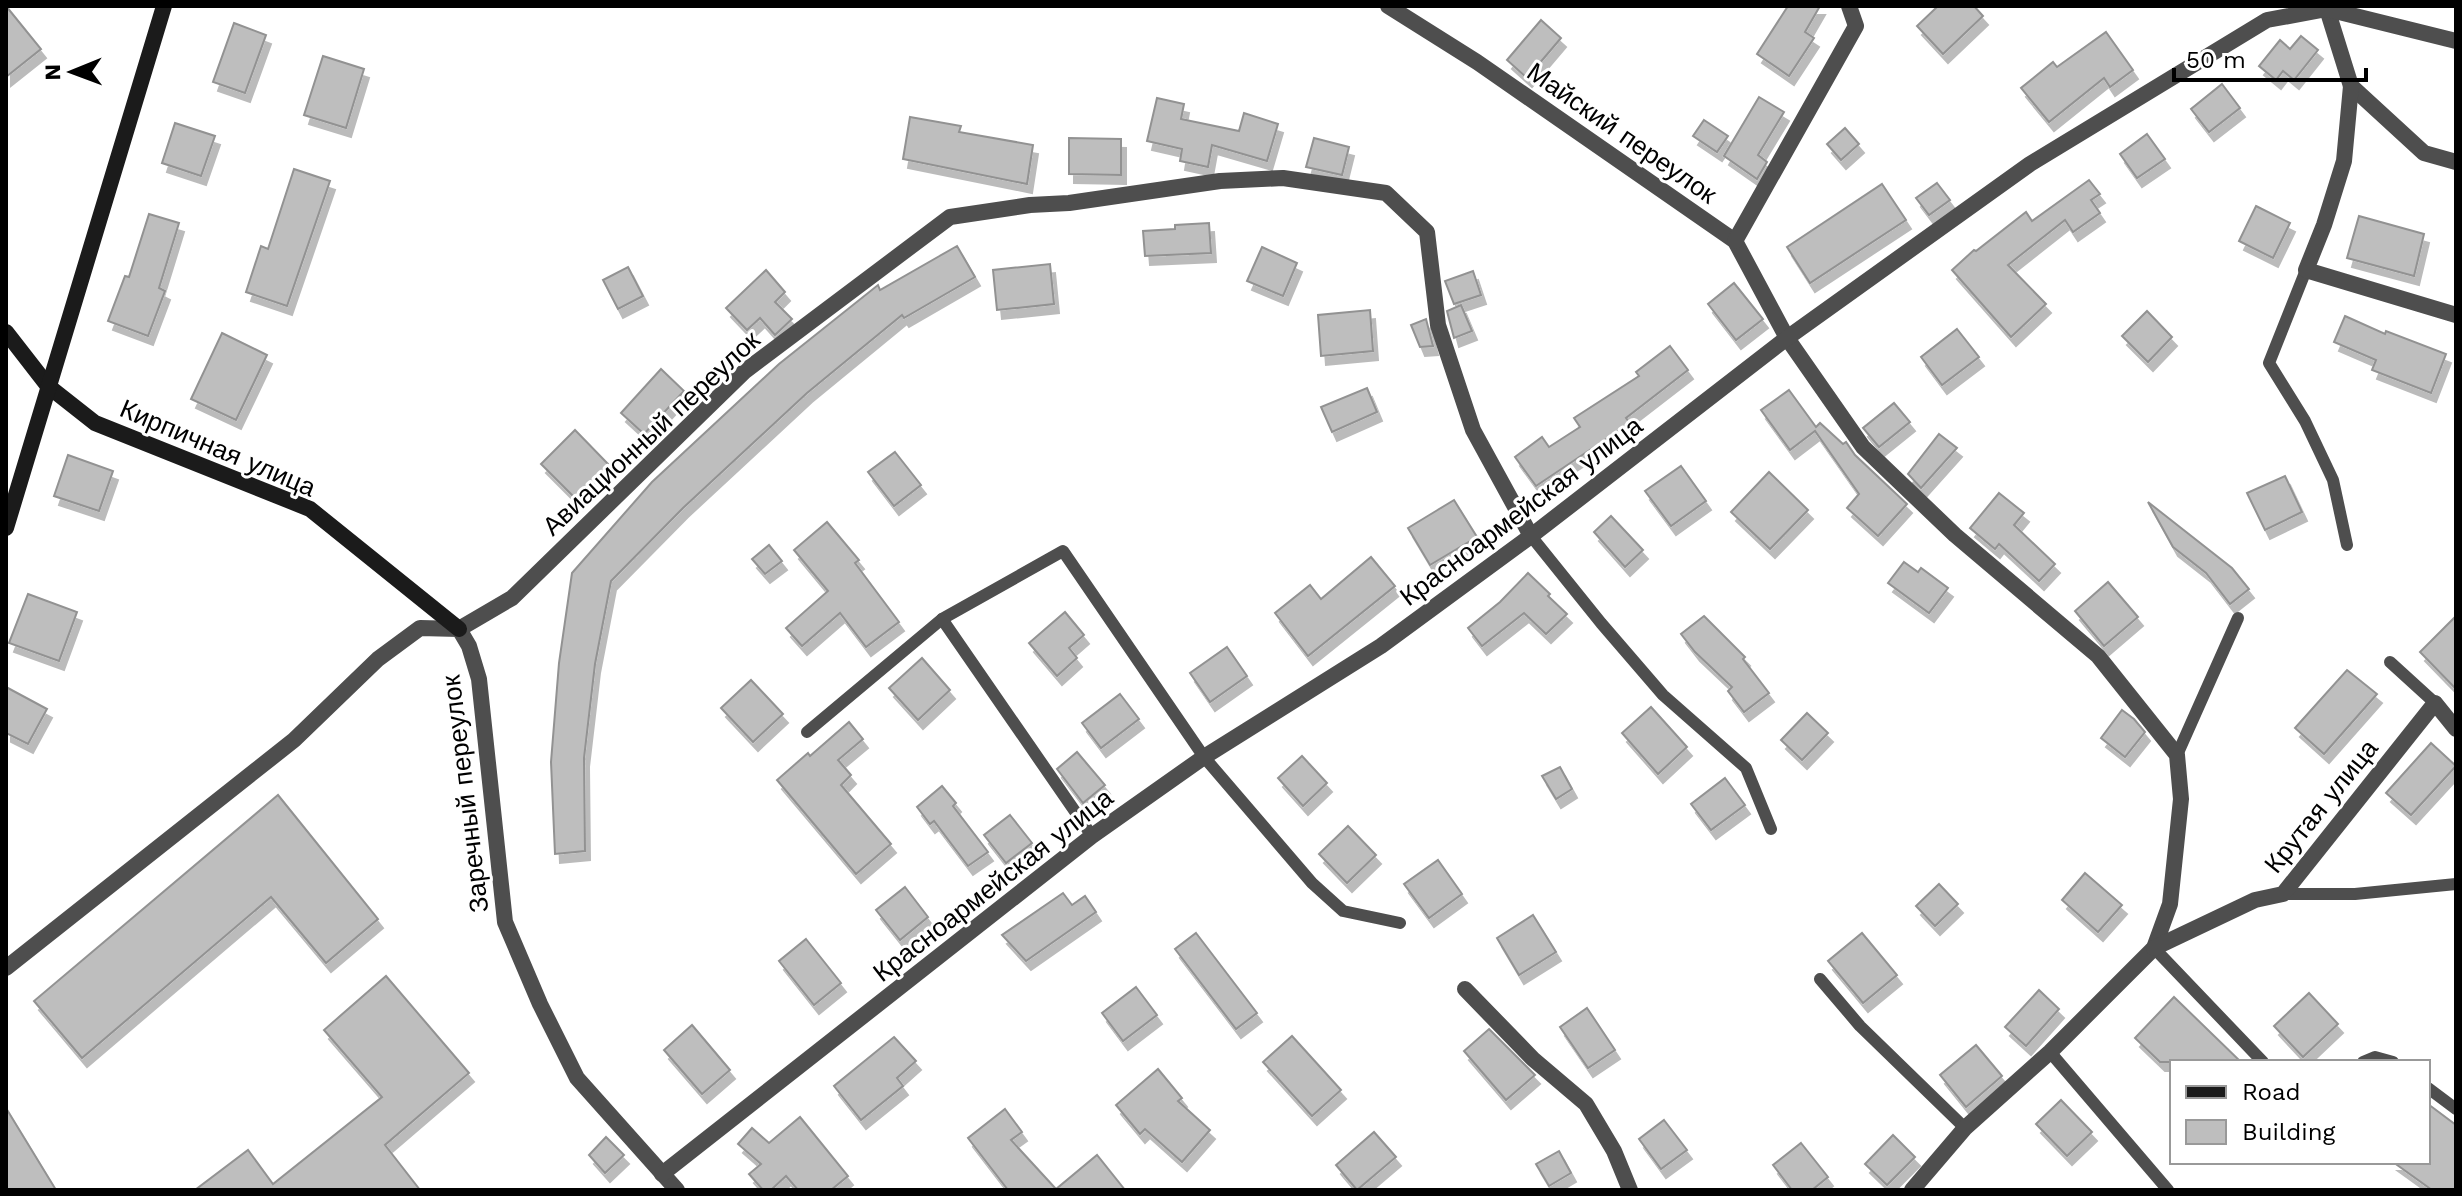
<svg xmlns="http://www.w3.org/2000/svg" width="2462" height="1196" font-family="'Work Sans',sans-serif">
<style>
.building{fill:#bebebe;stroke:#929292;stroke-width:2;filter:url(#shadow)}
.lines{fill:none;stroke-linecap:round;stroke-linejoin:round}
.lane{stroke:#4e4e4e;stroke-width:12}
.street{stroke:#4e4e4e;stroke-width:16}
.secondary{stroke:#1b1b1b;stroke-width:16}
.labels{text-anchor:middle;stroke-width:6;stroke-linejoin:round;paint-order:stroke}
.street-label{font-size:26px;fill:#000;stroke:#fff}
</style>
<defs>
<filter id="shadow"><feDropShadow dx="5" dy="9" stdDeviation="0" flood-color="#0004"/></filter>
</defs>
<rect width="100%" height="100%" fill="#fff"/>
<g class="building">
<path d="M6,6l35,43 -35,28z"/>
<path d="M1788,6h32l-15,26 9,6 -25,38 -32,-22z"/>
<path d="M1938,6h36l9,10 -40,38 -26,-28z"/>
<path d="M1541,20l20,18 -34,40 -20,-18z"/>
<path d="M234,23l32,12 -21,58 -32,-11z"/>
<path d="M2106,32l27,38 -23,17 -6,-9 -55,44 -28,-34 32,-26 4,5z"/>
<path d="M2301,36l17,14 -24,30 -11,-9 -7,9 -17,-14 21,-26 10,9z"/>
<path d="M323,56l41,13 -18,59 -42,-13z"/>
<path d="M2222,84l18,24 -31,24 -18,-23z"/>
<path d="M1759,97l25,15 -26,43 9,7 -10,17 -33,-23z"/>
<path d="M1157,98l27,6 -3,15 58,12 5,-18 34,11 -11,37 -55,-16 -4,22 -28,-6 2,-12 -35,-8z"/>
<path d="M910,117l51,9 -2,6 74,13 -6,39 -124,-25z"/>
<path d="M1704,120l24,16 -11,16 -24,-16z"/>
<path d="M175,123l40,13 -14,40 -39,-13z"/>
<path d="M1845,128l14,16 -18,16 -14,-16z"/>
<path d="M2147,134l18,25 -28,19 -17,-24z"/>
<path d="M1069,138l52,1v36l-52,-1z"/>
<path d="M1314,138l35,9 -7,28 -36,-8z"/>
<path d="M294,169l36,12 -43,125 -41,-14 15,-46 7,3z"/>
<path d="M2089,180l11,14 -9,6 9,13 -27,19 -8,-12 -57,45 38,39 -35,33 -59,-67 22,-20 2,1 50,-39 6,9z"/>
<path d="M1937,183l13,17 -21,15 -13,-17z"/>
<path d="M1882,184l24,36 -96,63 -23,-36z"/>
<path d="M2256,206l34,17 -17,35 -34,-17z"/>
<path d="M149,214l30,9 -20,65 6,3 -17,45 -40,-15 17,-45 4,1z"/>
<path d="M2359,216l65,18 -10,42 -67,-18z"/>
<path d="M1209,223l2,30 -66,3 -2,-25 32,-2v-4z"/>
<path d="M957,246l18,31 -71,41 -2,-3 -95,78 -124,115 -72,73 -16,83 -11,94 1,93 -30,3 -4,-92 8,-99 13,-90 80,-91 127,-118 99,-79 2,5z"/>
<path d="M1262,247l35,16 -14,33 -36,-15z"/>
<path d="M1050,264l4,40 -57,6 -4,-40z"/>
<path d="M628,267l15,29 -25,13 -15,-29z"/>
<path d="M766,270l19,22 -10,10 17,17 -17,16 -15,-17 -13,12 -21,-22z"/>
<path d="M1473,271l8,24 -27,9 -9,-23z"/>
<path d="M1734,283l29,36 -27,21 -28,-36z"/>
<path d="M1461,305l11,26 -18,7 -7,-27z"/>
<path d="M1370,310l3,41 -52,5 -3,-41z"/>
<path d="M2147,311l25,26 -24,25 -26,-26z"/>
<path d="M2345,316l40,18 1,-3 60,23 -15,39 -59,-23 4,-10 -42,-18z"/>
<path d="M1426,319l7,27 -13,1 -9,-22z"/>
<path d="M1957,329l22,28 -37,28 -21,-28z"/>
<path d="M222,333l45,22 -31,65 -45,-21z"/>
<path d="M1670,346l18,24 -62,48 4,5 -94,63 -21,-29 27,-20 7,10 31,-20 -6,-9 65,-42 -3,-4z"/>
<path d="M661,369l23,22 -40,43 -23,-21z"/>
<path d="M1367,388l10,24 -45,20 -11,-25z"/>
<path d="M1789,390l27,37 4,-4 23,21 3,-2 9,13 52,49 -29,32 -31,-28 12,-14 -44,-63 -25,19 -29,-40z"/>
<path d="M1894,403l16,19 -31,25 -16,-19z"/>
<path d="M575,430l36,37 -33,34 -37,-37z"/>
<path d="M1939,434l18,14 -36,40 -13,-14z"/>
<path d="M895,452l26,33 -27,21 -26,-34z"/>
<path d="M68,455l45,16 -14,40 -45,-15z"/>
<path d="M1681,466l25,35 -35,25 -26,-35z"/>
<path d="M1769,472l39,38 -38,39 -39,-37z"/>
<path d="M2285,476l17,36 -37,18 -18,-37z"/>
<path d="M1999,493l25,20 -10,12 41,39 -16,17 -40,-37 -4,5 -25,-21z"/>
<path d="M1454,500l23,37 -47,28 -22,-37z"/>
<path d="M2148,502l84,66 17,21 -19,15 -24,-31 -33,-26z"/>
<path d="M1611,516l32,34 -18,17 -31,-35z"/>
<path d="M827,522l32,38 -4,3 44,59 -33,25 -26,-34 -38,33 -16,-18 42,-37 -34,-41z"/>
<path d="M769,545l13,16 -17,13 -13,-15z"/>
<path d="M1371,557l24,29 -87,70 -33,-43 35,-28 11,14z"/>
<path d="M1904,562l14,10 3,-4 27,20 -19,25 -41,-30z"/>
<path d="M1528,573l22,21 -2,2 19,18 -21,20 -22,-21 -42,33 -14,-18 32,-26z"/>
<path d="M2108,582l30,35 -34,29 -29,-35z"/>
<path d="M28,594l49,18 -18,49 -50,-18z"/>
<path d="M1065,612l19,23 -15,13 8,10 -20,18 -28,-33z"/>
<path d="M1704,616l41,41 -2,2 26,34 -25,19 -16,-21 4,-4 -37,-35 -14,-18z"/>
<path d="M2456,616v73l-36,-37z"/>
<path d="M1227,647l20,29 -37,26 -20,-29z"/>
<path d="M922,658l28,32 -32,30 -29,-32z"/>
<path d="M2347,670l30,24 -53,60 -29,-26z"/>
<path d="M751,680l32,34 -30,28 -32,-34z"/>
<path d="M6,687l41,22 -19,35 -22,-11z"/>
<path d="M1120,694l19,25 -38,29 -19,-25z"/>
<path d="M1651,707l36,40 -29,27 -36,-41z"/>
<path d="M2122,710l12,9 11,13 -20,25 -24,-19z"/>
<path d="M1807,713l21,20 -26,27 -21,-20z"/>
<path d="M849,722l14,17 -25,21 13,15 -10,10 50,59 -35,30 -79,-94 31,-27 2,3z"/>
<path d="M2431,743l25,23 -45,49 -25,-22z"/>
<path d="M1077,752l28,33 -22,18 -26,-34z"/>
<path d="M1302,756l25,27 -24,23 -25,-28z"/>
<path d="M1560,767l12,22 -16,10 -14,-23z"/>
<path d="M1725,778l20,27 -34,25 -20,-26z"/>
<path d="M942,786l14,17 -3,3 35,46 -20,14 -34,-45 -4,3 -13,-17z"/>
<path d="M278,795l100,124 -52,44 -55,-66 -189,161 -48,-57z"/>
<path d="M1010,815l22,28 -26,20 -22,-28z"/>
<path d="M1348,826l28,29 -29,28 -28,-29z"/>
<path d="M1438,860l24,34 -33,24 -25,-34z"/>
<path d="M2085,873l37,32 -24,27 -36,-32z"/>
<path d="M1939,884l19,20 -23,22 -19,-20z"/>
<path d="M905,887l23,30 -28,23 -24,-30z"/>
<path d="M1063,893l9,12 13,-9 11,16 -70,49 -24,-26z"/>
<path d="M1533,915l23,37 -37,23 -22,-37z"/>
<path d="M1196,933l61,80 -21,16 -61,-80z"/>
<path d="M1862,933l35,42 -34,28 -35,-42z"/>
<path d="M806,939l35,44 -27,22 -35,-44z"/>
<path d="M386,976l83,97 -84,72 35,45h-225l53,-40 25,34 109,-87 -58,-67z"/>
<path d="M1136,987l21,28 -34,26 -21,-28z"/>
<path d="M2039,990l20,19 -33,37 -21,-19z"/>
<path d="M2309,993l29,31 -35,33 -29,-31z"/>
<path d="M2174,997l67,65h-81l-25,-24z"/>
<path d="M1587,1008l28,42 -27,18 -28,-41z"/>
<path d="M692,1025l38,45 -28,24 -38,-44z"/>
<path d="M1489,1029l46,46 -29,25 -42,-49z"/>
<path d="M1292,1036l49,54 -29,26 -49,-54z"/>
<path d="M894,1037l22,24 -19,17 6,8 -42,34 -27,-34z"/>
<path d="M1976,1045l26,31 -36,31 -26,-32z"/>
<path d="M1158,1069l24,29 -4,3 32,29 -28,32 -37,-33 -5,5 -24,-29z"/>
<path d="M2061,1100l31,32 -25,24 -31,-32z"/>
<path d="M2428,1104l28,21v65h-24l-39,-28h35z"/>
<path d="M6,1108l50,82h-50z"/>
<path d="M1005,1109l17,23 -11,8 45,49 41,-34 28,35h-117l-40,-52z"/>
<path d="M800,1117l48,59 -17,14h-33l-12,-14 -15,14h-8l-14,-16 12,-10 -23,-20 14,-16 17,15z"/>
<path d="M1664,1120l23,30 -26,19 -22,-30z"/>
<path d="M1374,1132l22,25 -39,33 -21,-25z"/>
<path d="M1893,1135l22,22 -28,28 -22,-21z"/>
<path d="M606,1137l18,18 -19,18 -16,-18z"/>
<path d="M1801,1143l27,34 -16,13h-20l-19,-25z"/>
<path d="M1559,1151l12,22 -22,13 -13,-22z"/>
</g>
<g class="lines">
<g class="lane">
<path d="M2306,270l-37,93 36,58 28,59 14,65"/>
<path d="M1531,536l70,87 62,72 83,73 25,61"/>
<path d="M942,619l150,217"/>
<path d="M2390,662l45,41"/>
<path d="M807,732l135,-113 121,-68 141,206 108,126 31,28 57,12"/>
<path d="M2177,755l61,-137"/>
<path d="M2283,894h72l101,-10"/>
<path d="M2154,948l109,114"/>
<path d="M1820,979l40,47 105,102"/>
<path d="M2050,1052l118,138"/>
<path d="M2363,1062l12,-5 18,5"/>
<path d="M2428,1088l28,21"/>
</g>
<g class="street">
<path d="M1388,6l89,56 258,179 52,97 76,109 92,88 143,121 79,99 4,44 -11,105 -16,44 -104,104 -85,76 -53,62"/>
<path d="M2327,9l24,77 73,67 32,9"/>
<path d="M2351,86l-7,75 -20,64 -18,45 150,45"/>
<path d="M1735,241l121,-215 -7,-20"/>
<path d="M459,629l10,17 10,33 26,243 35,82 37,74 100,112"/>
<path d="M2154,948l101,-48 28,-6 152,-191 21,26"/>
<path d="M6,968l288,-228 84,-81 42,-31 39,1 53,-31 233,-227 205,-154 80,-12 39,-2 151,-22 63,-3 103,15 41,39 11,93 35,105 58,106"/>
<path d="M1465,989l68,70 53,45 28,47 16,39"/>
<path d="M662,1174l430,-338 112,-79 177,-111 150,-110 256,-198 243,-174 237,-144 60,-11 129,32"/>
</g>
<g class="secondary">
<path d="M6,332l42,54 47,37 215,86 149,120"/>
<path d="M6,528l158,-522"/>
</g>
</g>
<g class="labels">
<g class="street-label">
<text transform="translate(1622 133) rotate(35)" y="9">Майский переулок</text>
<text transform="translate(651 433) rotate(-43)" y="9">Авиационный переулок</text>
<text transform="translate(218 448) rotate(23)" y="9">Кирпичная улица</text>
<text transform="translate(1521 511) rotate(-37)" y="9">Красноармейская улица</text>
<text transform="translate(465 794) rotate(-97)" y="9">Заречный переулок</text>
<text transform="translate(2321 806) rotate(-51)" y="9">Крутая улица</text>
<text transform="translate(993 885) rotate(-38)" y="9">Красноармейская улица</text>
</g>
</g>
<rect width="2462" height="1196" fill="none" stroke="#000000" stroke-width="16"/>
<rect x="2170" y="1060" width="260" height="104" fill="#ffffff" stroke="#999999" stroke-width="2"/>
<rect x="2186" y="1086" width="40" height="12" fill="#1b1b1b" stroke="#999999" stroke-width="2"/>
<text x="2242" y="1100" font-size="24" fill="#000000">Road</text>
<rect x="2186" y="1120" width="40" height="24" fill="#bebebe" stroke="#999999" stroke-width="2"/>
<text x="2242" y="1140" font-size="24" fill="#000000">Building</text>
<g transform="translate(72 72) rotate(269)" stroke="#ffffff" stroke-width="6" paint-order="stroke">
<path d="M0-6L14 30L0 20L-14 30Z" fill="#000000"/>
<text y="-12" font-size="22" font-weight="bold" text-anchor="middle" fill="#000000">N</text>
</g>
<path d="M2174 68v12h192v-12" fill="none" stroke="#000000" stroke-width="4"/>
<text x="2186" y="68" font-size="24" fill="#000000" stroke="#ffffff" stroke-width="6" paint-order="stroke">50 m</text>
</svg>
